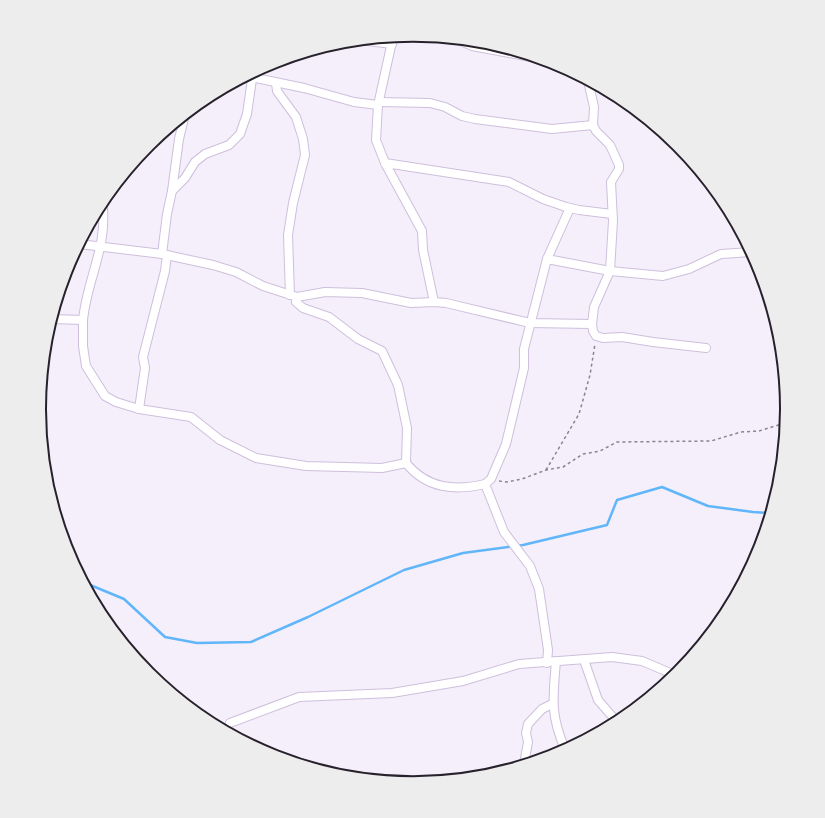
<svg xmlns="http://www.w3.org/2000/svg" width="825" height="818" font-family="Arial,sans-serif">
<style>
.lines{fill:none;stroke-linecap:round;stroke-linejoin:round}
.stream{stroke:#61b6f9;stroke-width:2.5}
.minor-casing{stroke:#cebfdc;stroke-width:10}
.path{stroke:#8a848f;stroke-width:1.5;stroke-dasharray:3 3;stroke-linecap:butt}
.minor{stroke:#fff;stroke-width:8}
.rim{fill:none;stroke:#27212c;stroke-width:2}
</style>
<rect width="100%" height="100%" fill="#f5effb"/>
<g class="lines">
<path class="stream" d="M83,582l41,17 41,38 32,6 54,-1 57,-25 96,-47 59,-17 60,-8 84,-20 10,-25 45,-13 46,19 45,6 17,1"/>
<defs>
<g id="minor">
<path d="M393,37l-15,68 -2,35 9,23 37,68 1,19 11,52"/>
<path d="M456,39l16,7 64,12"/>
<path d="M360,40l32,4"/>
<path d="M251,77l53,11 50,14 24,3"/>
<path d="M588,81l6,26 -1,18 3,6 14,14 9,20v4l-8,13 2,39 -3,50 -16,36 -2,17 1,7 3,5 7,2 19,-1 31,5 53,6"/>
<path d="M276,83l1,8 19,26 7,22 2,16 -12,48 -5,32 2,60"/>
<path d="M379,102l51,1 15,4 17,9 13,3 77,10 41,-4"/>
<path d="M385,163l124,19 34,17 23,8 13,3 33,4"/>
<path d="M172,191l7,-52 6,-25"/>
<path d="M79,244l83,10 51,11 23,7 27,14 34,11 -1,5 7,6 26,9 29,22 24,12 16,34 9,43 -1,35c21,26 49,28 79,21l19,48 26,34 9,23 9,61 -1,13"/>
<path d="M162,254l5,-40 5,-23 13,-13 10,-16 10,-8 24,-9 11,-11 7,-20 6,-42"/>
<path d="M547,259l63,12 53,5 26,-7 32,-15 30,-2"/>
<path d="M297,297l28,-5 37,1 49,10 23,-1 12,1 84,20 62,1"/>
<path d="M51,319l32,1v26l3,20 19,30 11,6 23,7 52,8 29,23 36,18 50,8 76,2 24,-5"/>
<path d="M83,320c4,-42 26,-74 19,-120"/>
<path d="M139,409l6,-41 -2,-11 22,-86 2,-16"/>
<path d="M485,484l6,-5 15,-35 18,-76v-19l23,-90 23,-51"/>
<path d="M584,660l14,40 19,22"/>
<path d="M556,661c-3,37 -6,54 9,88"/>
<path d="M230,723l69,-26 93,-4 71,-12 56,-17 93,-7 30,4 33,14"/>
<path d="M524,764l4,-22 -2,-9 2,-9 14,-15 10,-5"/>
</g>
</defs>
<use href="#minor" class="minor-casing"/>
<g class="path">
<path d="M546,470l33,-56 11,-39 5,-31"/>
<path d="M499,481l8,1 15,-3 24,-9 17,-3 20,-13 17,-3 17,-9 94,-1 30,-9 18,-1 26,-8"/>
<path d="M213,724h10"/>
</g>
<use href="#minor" class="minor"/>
</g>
<path d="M0 0H825V818H0ZM46 409a367 367 0 1 1 734 0a367 367 0 1 1-734 0Z" fill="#eeedee" fill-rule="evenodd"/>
<path class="rim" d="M46 409a367 367 0 1 1 734 0a367 367 0 1 1-734 0Z"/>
</svg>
